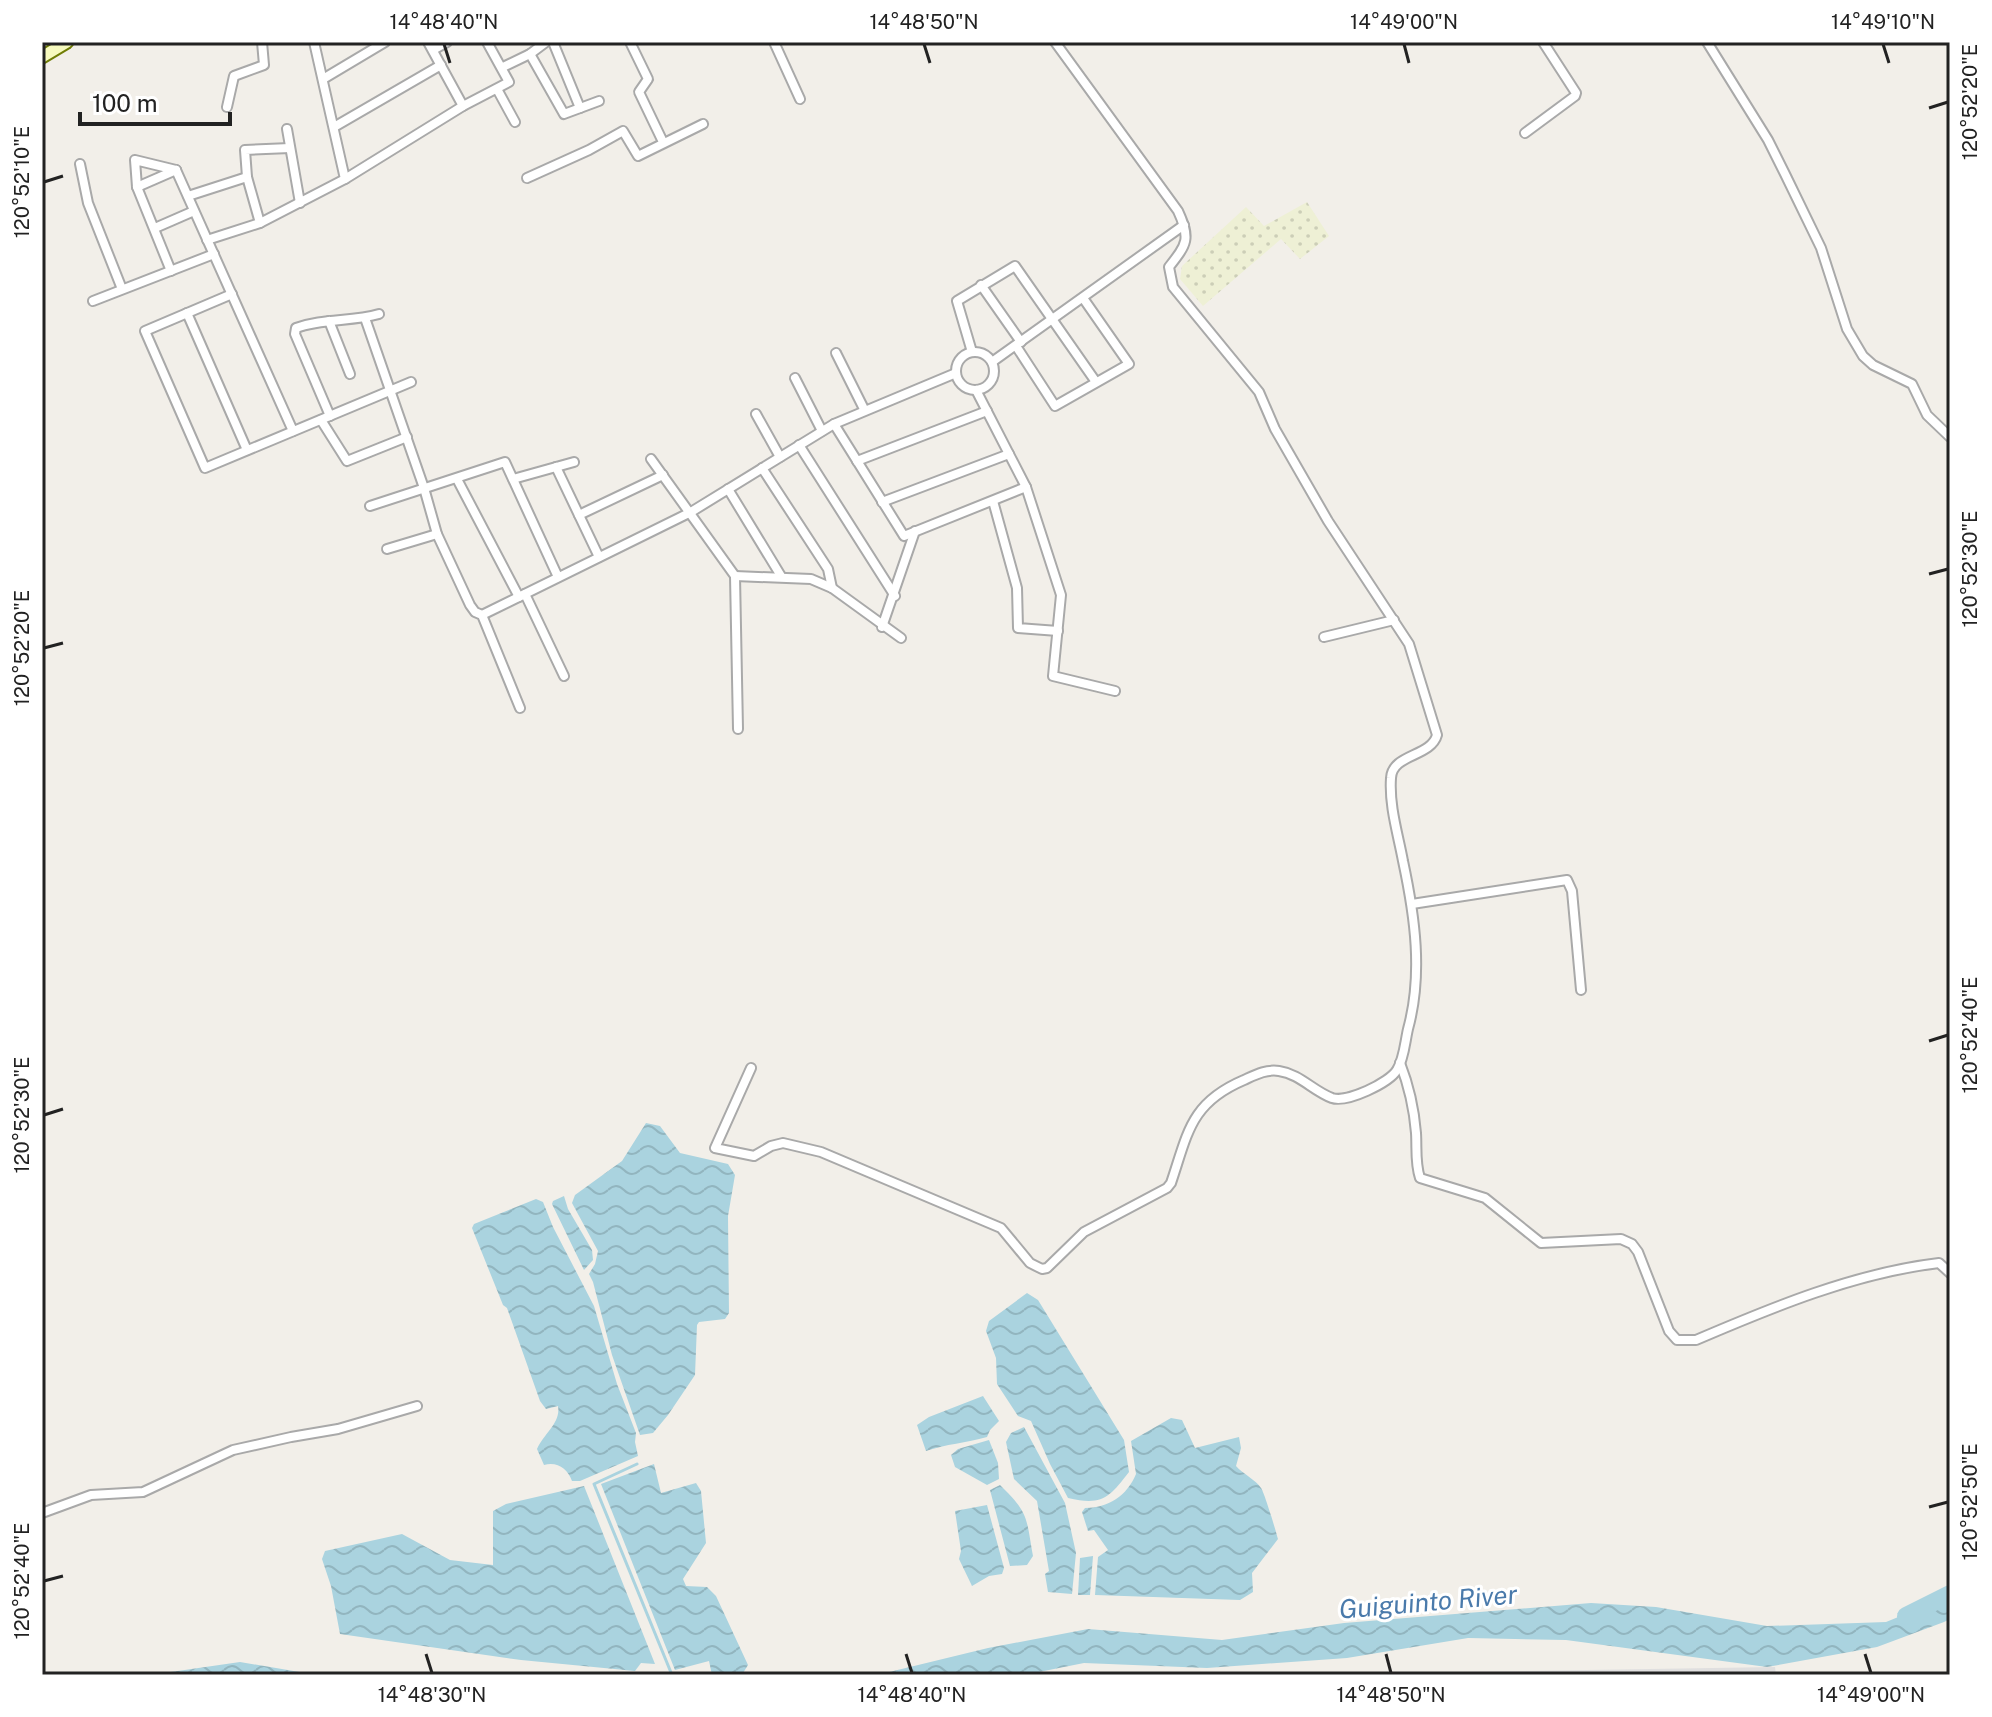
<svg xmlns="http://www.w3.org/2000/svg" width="1992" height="1717" font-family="'Public Sans',sans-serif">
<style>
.residential{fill:#e0dfdf}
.farmland{fill:url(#farmland-dots)}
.water{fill:url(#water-waves)}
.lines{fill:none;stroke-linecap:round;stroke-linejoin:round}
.stream{stroke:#aad3df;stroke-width:3}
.river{stroke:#aad3df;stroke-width:18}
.minor-casing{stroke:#a9a9a9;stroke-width:12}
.secondary-casing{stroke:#707d05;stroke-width:15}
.minor{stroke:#fff;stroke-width:8}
.secondary{stroke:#f7fabf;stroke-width:11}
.ticks{fill:none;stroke:#222;stroke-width:3}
.labels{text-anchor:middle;stroke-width:6;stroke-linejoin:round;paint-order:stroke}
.water-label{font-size:26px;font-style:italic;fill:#4a7aab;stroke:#fff}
.neatline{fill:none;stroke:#222;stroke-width:3}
.ticks-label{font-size:20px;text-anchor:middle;fill:#222}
</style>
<defs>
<pattern id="farmland-dots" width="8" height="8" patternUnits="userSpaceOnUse" patternTransform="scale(2)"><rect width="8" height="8" fill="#eef0d5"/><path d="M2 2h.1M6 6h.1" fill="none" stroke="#ccceb7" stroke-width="1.8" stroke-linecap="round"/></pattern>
<pattern id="water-waves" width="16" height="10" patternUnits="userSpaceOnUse" patternTransform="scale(2)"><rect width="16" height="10" fill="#aad3df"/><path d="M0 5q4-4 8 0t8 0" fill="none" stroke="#92b5bf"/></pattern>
</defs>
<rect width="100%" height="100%" fill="#f2efe9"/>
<path class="residential" d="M1775,1667l1,8h-514z"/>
<path class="farmland" d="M1307,202l22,34 -29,23 -19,-20 -78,67 -23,-27 2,-13 64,-59 18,19z"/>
<g class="water">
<path d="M646,1123l14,3 20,27 48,11 7,11 -7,41 1,97 -4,6 -26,3 -2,3 -2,50 -27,40 -15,18 -13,2 -28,-80 -19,-73 -4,-8 6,-10 3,-13 -26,-48 3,-8 47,-34z"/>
<path d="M564,1196l4,13 24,41 1,10 -9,10 -32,-66 1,-3z"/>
<path d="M536,1199l7,3 10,25 41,79 23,78 19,49 -1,9 3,14 -58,25h-8c-4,-12 -15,-20 -28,-16l-7,-16c7,-16 24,-26 21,-43l-12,3 -6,-8 -33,-93 -4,-3 -31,-77 2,-4z"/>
<path d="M1027,1293l11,7 86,140 5,32c-20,26 -27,34 -61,26l-18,-34 -19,-43 -13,-5 -21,-32 -1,-26 -10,-27 3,-10z"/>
<path d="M983,1396l16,25 -9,9 -3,7c-21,6 -41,7 -61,14l-9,-26 12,-8z"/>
<path d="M1171,1418l11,2 13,28 44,-11 2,11 -5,18c7,8 20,14 25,22 3,3 16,47 17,51l-26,34 1,19 -13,8 -145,-5 3,-38 10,-7 -14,-20 -6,1 -6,-19 3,-4c23,0 42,-12 51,-34l-5,-33z"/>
<path d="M1024,1427l41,76 11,50 -4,41 -24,-2 -3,-18 4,-3 -12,-70 -23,-22 -8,-37 5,-9z"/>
<path d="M989,1440l9,23 1,16 -12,6 -32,-18 -4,-12 7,-6z"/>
<path d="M654,1464l7,29 35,-10 5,8 5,52 -23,36 3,7 21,1 9,9 32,69 -5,8 -31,2 -3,-14 -34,9 -74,-186z"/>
<path d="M1000,1485c29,28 26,32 33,71l-6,9 -17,1 -20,-76z"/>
<path d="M584,1486l71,178 -14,-1 -6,8 -114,-11 -181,-26 -9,-48 -9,-27 3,-8 77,-17 48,26 43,5v-54l13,-7z"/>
<path d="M987,1505l17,63 -2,6 -13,2 -17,10 -13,-27 2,-8 -6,-40z"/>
<path d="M1093,1556l-3,39h-12l2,-37z"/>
<path d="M1950,1596v23l-6,3 -67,25 -110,20 -201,-27 -98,-2 -121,20 -140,10 -123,-5 -60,12h-147l111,-27 100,-19 134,11 122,-17 247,-20 65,4 111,19 119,-4z"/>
<path d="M240,1662l77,13h-167z"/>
</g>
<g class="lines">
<path class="stream" d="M637,1464l-43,20 78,191"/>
<path class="river" d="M1906,1616l44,-22"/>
<defs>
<g id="minor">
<path d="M428,42l35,64"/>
<path d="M553,42l27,66"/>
<path d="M630,42l18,37 -9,13 24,50"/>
<path d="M774,42l26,57"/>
<path d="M1707,42l61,98 17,34 36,74 26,81 16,27 10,9 39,19 15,31 23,22"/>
<path d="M433,50l14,-8"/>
<path d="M530,54l34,60 35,-13"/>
<path d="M503,67l27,-13 16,-12"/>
<path d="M323,79l62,-37"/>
<path d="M497,89l18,33"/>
<path d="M227,107l7,-31 30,-11 -2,-23"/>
<path d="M334,127l107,-62"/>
<path d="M287,129l13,74"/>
<path d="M1525,133l50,-37 1,-3 -33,-51"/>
<path d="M80,164l8,39 34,86"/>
<path d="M176,170l117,261"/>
<path d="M527,178l62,-28 34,-19 15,25 65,-32"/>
<path d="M345,179l118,-73 46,-24 -22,-40"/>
<path d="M137,187l39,-17"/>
<path d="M188,196l59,-19"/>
<path d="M260,223l-13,-46 -2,-27 45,-2"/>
<path d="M155,228l39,-17"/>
<path d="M207,240l53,-17 85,-44 -31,-137"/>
<path d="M171,271l-34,-84 -2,-27 41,10"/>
<path d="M981,285l40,57"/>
<path d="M232,294l-87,37 60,137 206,-86"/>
<path d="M93,301l121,-47"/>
<path d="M187,313l60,137"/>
<path d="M365,318l59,170 13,46 33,71 5,7 7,3 38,93"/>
<path d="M329,321l21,53"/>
<path d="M1016,346l39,60 74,-42 -46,-66"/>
<path d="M972,352l-15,-51 58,-35 81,116"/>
<circle cx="975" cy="371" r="19"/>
<path d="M836,353l28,56"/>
<path d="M992,362l192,-137"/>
<path d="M795,378l27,53"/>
<path d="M976,390l50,97 35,108 -8,81 62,15"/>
<path d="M756,414l24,43"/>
<path d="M330,416l-35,-82 1,-6c27,-10 56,-6 83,-14"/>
<path d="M321,420l26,41 60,-24"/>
<path d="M834,424l70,112 122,-49"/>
<path d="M799,445l96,151"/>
<path d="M651,459l84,117 3,153"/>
<path d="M857,461l130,-50"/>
<path d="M556,467l43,90"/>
<path d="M762,468l66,101 4,19"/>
<path d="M457,479l62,118"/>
<path d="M513,479l61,-17"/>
<path d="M728,489l53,87"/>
<path d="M993,501l24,87 1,40 40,3"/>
<path d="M882,502l127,-48"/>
<path d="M370,506l135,-44 53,115"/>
<path d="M579,515l84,-40"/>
<path d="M387,549l50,-15"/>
<path d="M735,576l76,3 21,9 69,50"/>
<path d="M525,594l39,82"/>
<path d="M482,615l209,-103 143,-88 122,-51"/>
<path d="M882,627l33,-96"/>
<path d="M1324,637l70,-17"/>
<path d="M1412,904l155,-24 5,11 9,99"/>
<path d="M1400,1063c9,23 14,45 16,70 1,16 -1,30 4,45l65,20 56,45 80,-4 11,5 6,8 31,79 8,9h19c77,-33 159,-67 243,-77l11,10"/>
<path d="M751,1068l-36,80 39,8 17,-10 12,-3 38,9 180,76 29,35 12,6 5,-1 37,-36 83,-44 4,-5c17,-50 19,-80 73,-103 11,-5 22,-11 35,-9 21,3 34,20 53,27 15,5 57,-15 65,-28 7,-11 8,-28 11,-41 15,-55 7,-112 -5,-168 -5,-27 -14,-55 -12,-83 1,-24 40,-21 46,-43l-28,-91 -81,-123 -53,-92 -16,-37 -86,-105 -4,-20c18,-23 22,-28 9,-56l-123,-169"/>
<path d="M42,1513l49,-18 52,-3 90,-42 58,-13 47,-8 79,-23"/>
</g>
<path id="secondary" d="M42,57l25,-15"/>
</defs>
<use href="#minor" class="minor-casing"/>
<use href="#secondary" class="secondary-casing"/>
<use href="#minor" class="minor"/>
<use href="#secondary" class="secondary"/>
</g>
<path class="ticks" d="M444,44l6,19M924,44l6,19M1404,44l5,19M1883,44l6,19M1929,108l19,-6M44,182l19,-6M1929,574l19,-5M44,648l19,-5M1929,1041l19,-6M44,1115l19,-6M1929,1507l19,-5M44,1581l19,-5M426,1654l6,19M906,1654l6,19M1386,1654l5,19M1865,1654l6,19"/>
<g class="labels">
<g class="water-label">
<text transform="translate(1428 1602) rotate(-5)" y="9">Guiguinto River</text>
</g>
</g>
<rect width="1992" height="1717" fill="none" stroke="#ffffff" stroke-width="88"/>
<path d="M80 112v12h150v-12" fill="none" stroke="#222222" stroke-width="4"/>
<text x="92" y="112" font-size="24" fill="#222222" stroke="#ffffff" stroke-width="6" paint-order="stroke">100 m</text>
<rect x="44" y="44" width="1904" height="1629" class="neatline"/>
<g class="ticks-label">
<text x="444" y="29">14°48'40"N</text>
<text x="924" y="29">14°48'50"N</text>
<text x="1404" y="29">14°49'00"N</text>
<text x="1883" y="29">14°49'10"N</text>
<text transform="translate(1970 102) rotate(-90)" y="7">120°52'20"E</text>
<text transform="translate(22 182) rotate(-90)" y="7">120°52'10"E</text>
<text transform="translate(1970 569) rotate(-90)" y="7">120°52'30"E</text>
<text transform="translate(22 648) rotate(-90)" y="7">120°52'20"E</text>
<text transform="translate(1970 1035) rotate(-90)" y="7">120°52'40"E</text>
<text transform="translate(22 1115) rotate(-90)" y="7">120°52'30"E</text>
<text transform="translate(1970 1502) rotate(-90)" y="7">120°52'50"E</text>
<text transform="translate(22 1581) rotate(-90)" y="7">120°52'40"E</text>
<text x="432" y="1702">14°48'30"N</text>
<text x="912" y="1702">14°48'40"N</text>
<text x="1391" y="1702">14°48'50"N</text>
<text x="1871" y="1702">14°49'00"N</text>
</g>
</svg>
